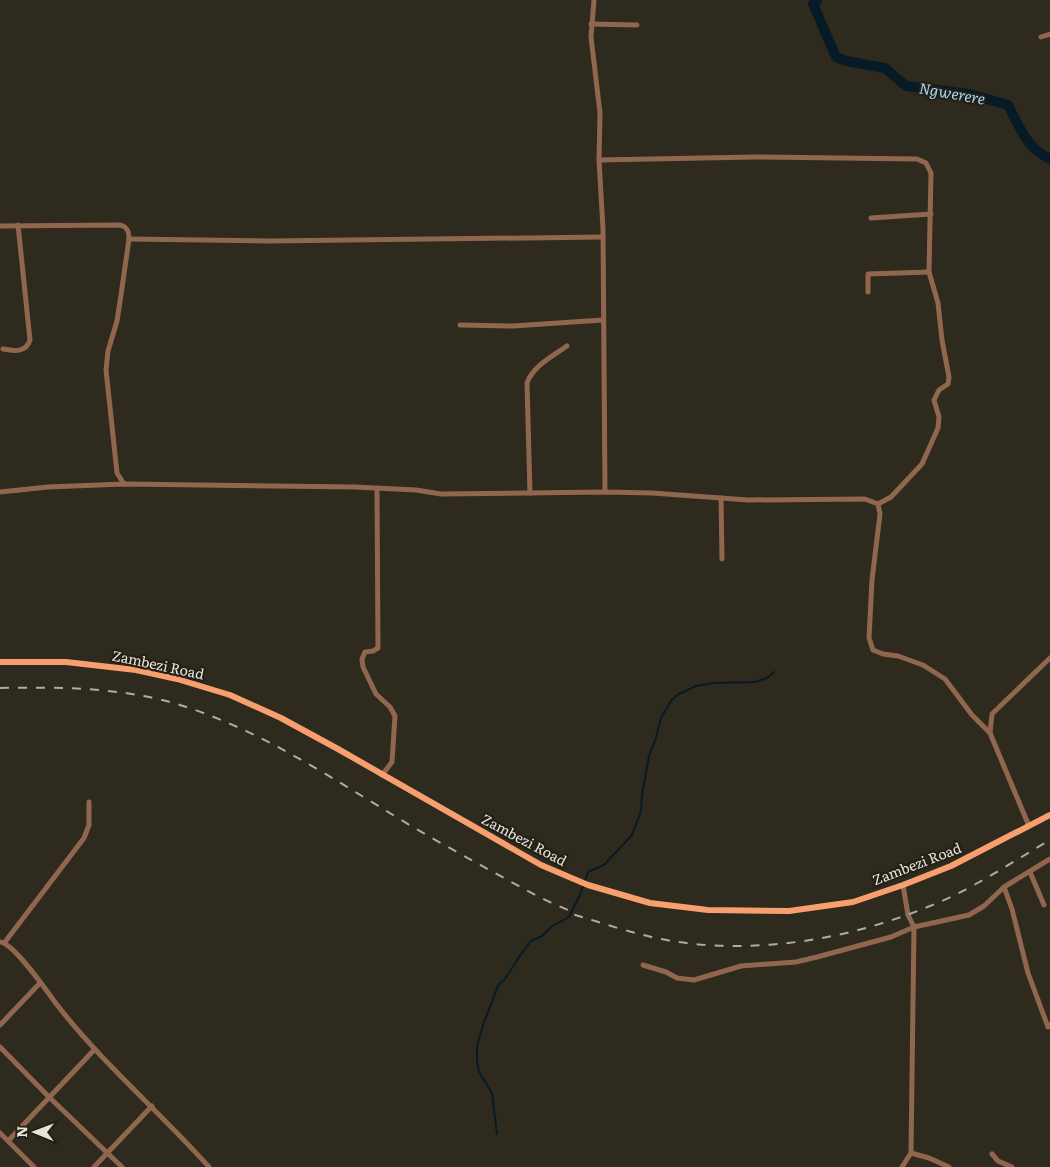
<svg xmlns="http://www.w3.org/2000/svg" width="1050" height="1167" font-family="Literata,serif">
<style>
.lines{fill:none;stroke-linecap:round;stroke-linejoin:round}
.stream{stroke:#071b26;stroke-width:2}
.river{stroke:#071b26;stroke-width:10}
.minor{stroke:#91664f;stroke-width:5}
.major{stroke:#f89f70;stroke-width:6}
.rail{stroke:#afaca3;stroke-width:2;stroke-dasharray:9 9;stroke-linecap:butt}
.labels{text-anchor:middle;stroke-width:4.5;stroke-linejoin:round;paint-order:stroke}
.street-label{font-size:14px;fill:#e6e4dc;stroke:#242015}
.water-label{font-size:15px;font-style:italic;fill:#a3d8f6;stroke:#242015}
</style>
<rect width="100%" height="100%" fill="#2e2a1e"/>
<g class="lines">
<g class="stream">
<path d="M585,881l3,-9 16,-7 28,-30 9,-24 1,-16 7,-39 6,-15 6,-23 10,-17 6,-6 19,-9 17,-3 42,-1 12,-4 7,-6"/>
<path d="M497,1134l-5,-41 -13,-21 -2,-11v-15l7,-24 15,-38 6,-5 14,-22 12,-16 11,-5 9,-9 18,-10 10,-20 4,-11"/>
</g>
<path class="river" d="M817,0l-4,4 23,53 10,4 39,7 21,18 63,8 39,11c11,21 19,44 42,54"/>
<g class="minor">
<path d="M594,0l-3,37 9,76 -1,47"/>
<path d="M591,24l46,1"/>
<path d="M1041,37l9,-3"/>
<path d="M871,218l60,-4"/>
<path d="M0,226l119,-1c8,1 10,6 10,14l-8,56 -4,26 -9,30 -2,19 11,103 7,11"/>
<path d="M129,239l140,2 334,-4"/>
<path d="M868,292v-18l61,-2"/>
<path d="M460,325l53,1 90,-6"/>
<path d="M3,349c11,2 23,4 27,-9l-12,-115"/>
<path d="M377,489l1,159 -5,3 -8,1 -3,7 1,8 13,27 14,13 5,9 -3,46 -10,13"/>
<path d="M0,492l48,-5 76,-3 231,3 61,3 25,4 164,-2 47,1 96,7 117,-1 13,5 2,10 -8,66 -3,58 4,12 10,4 15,2 25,9 22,14 27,36 18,18 39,93"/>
<path d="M605,492l-2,-263 -4,-69 156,-3 162,2 9,4 5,10 -2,99 9,31 4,37 7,37 -1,7 -9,6 -5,10 5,17 -1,11 -16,36 -31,33 -13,7"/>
<path d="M530,493l-3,-110c6,-17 26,-27 40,-37"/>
<path d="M721,498l1,61"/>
<path d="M990,733l2,-19 58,-56"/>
<path d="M1030,872l14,33"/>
<path d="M1004,887l8,22 16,64 20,54 2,-2"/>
<path d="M0,942c14,1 48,51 58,64 45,58 102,106 151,161"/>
<path d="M5,942l79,-104 5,-13v-23"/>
<path d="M643,965l23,7 11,6 17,2 47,-14 55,-4 21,-5 74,-20 23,-10 55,-12 15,-9 20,-19 46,-28"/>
<path d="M0,1025l40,-42"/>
<path d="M0,1047l49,50 73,70"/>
<path d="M0,1133l34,34"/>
<path d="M8,1141l87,-92"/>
<path d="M911,1153l18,5 20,9"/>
<path d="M992,1154l6,7 14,6"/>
<path d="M94,1167l58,-61"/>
<path d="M902,1167l9,-14 3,-226 -6,-12 -5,-30"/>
</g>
<path class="major" d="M0,662h66l70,8 41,9 53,16 51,23 57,31 203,116 47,20 62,18 58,7 81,1 64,-9 50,-17 48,-19 99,-51"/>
<path class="rail" d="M0,688c60,-1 121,-1 180,17 74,23 139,65 205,105 35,22 72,42 108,62 26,14 51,29 78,39l1,3c34,10 70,23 106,28 94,13 192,-7 277,-47 32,-16 64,-37 95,-55"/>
</g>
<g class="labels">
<g class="street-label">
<text transform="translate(158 665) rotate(12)" y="5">Zambezi Road</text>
<text transform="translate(524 840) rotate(28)" y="5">Zambezi Road</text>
<text transform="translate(917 864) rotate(-21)" y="5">Zambezi Road</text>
</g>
<g class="water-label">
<text transform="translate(952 94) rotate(10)" y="5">Ngwerere</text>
</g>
</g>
<g transform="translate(35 1132) rotate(271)" stroke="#242015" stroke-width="4" paint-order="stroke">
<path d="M0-4L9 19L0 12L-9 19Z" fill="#e6e4dc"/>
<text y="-8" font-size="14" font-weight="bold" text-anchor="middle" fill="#e6e4dc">N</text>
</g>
</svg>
